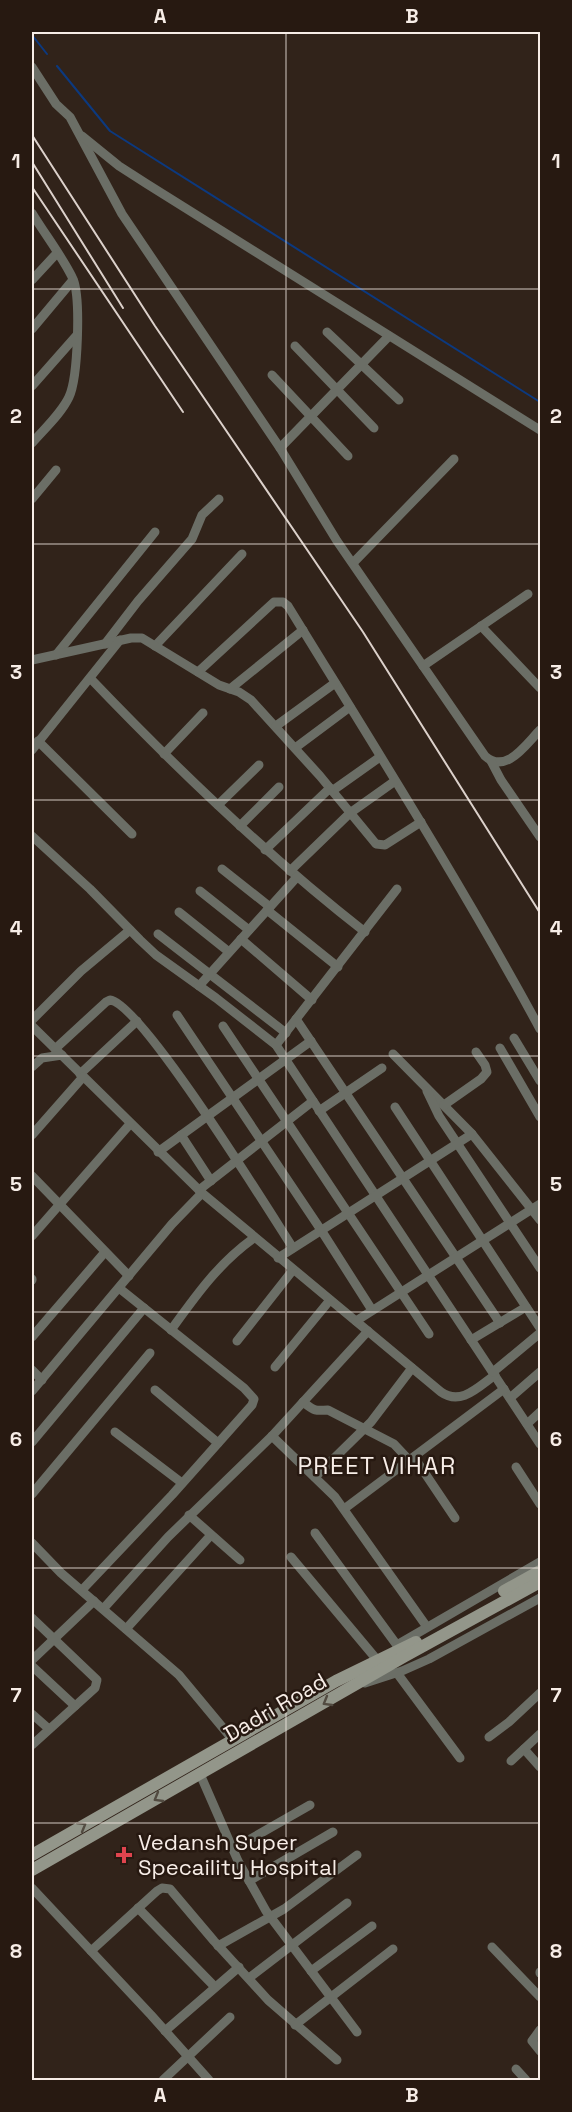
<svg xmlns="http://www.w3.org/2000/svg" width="572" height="2112" font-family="'Space Grotesk',sans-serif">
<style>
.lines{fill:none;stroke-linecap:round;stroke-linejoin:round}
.stream{stroke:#0c397f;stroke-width:2}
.street{stroke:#6b6e66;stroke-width:9}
.secondary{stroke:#93968a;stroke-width:12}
.rail{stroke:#dcd1cb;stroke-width:2}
.oneway{stroke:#524b41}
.grid{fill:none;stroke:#f7ede7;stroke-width:1.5;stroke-opacity:0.55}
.health-dot{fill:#e0444e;stroke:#271911;stroke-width:2}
.labels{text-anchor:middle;stroke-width:5;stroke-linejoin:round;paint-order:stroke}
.street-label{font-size:22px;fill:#f7ede7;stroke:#271911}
.poi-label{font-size:22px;fill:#f7ede7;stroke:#271911;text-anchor:start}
.neighbourhood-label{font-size:24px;letter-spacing:1.5px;fill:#f7ede7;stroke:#271911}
.neatline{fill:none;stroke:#f7ede7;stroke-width:2}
.grid-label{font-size:20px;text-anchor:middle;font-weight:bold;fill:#f7ede7}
</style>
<rect width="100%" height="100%" fill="#31231a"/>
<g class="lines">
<g class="stream">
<path d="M32,35l15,19"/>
<path d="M57,66l53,65 430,271"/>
</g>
<g class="street">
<path d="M32,67l24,37 14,13 52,97 158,234 57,93 148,215c21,19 41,-12 55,-26"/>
<path d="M82,136l37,30 28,18 393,246"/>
<path d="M32,213c12,20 32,46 41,66 8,19 5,99 -4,118 -8,17 -25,32 -37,46"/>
<path d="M32,280l25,-27"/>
<path d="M32,329l41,-49"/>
<path d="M327,332l72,68"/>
<path d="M295,346l79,82"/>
<path d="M272,375l76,81"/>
<path d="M32,386l45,-51"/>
<path d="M280,448l109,-112"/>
<path d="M32,499l24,-29"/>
<path d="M353,563l101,-104"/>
<path d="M481,626l59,62"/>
<path d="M105,644l33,-43 54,-62 10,-24 17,-16"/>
<path d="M155,646l87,-92"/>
<path d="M56,655l99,-123"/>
<path d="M32,660l99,-22h11l77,47 20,7 12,8 69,76 56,68 9,1 36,-23"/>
<path d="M423,666l105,-72"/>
<path d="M198,672l76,-70h9l5,4c86,140 174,279 252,423"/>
<path d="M90,678c86,90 176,177 275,254"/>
<path d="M230,689l73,-59"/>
<path d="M276,726l59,-43"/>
<path d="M38,741l94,93"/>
<path d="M295,748l55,-41"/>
<path d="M32,750l88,-110"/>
<path d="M164,754l39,-41"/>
<path d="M491,761l10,19 39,57"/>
<path d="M332,791l48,-34"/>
<path d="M218,805l41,-40"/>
<path d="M240,826l39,-39"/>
<path d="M32,836l58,53 50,51 16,15 60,43 60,47 264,399"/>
<path d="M265,850l65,-62"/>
<path d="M222,869l48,38"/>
<path d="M290,871l60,-58 45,-32"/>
<path d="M200,891l49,39"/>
<path d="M267,910l71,57"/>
<path d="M179,912l50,40"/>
<path d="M158,934l128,99"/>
<path d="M241,939l71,61"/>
<path d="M199,986l98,-109"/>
<path d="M177,1015l144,215 51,80"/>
<path d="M296,1019l204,304"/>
<path d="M32,1020l49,-49 49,-41"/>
<path d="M32,1026l170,167 239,199c20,14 37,-5 54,-17"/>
<path d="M223,1026l206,308"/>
<path d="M514,1038l26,43"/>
<path d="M276,1045l121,-156"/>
<path d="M500,1048l40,69"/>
<path d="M55,1049l51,-47 4,-2c31,3 159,211 183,248"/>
<path d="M393,1054l79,80 68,86"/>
<path d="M32,1067l10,-9 20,-3"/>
<path d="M80,1074l57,-53"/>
<path d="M427,1091l12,25 101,152"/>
<path d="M444,1105l37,-26 6,-7 -2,-7 -9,-13"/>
<path d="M395,1107l145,221"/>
<path d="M319,1111l63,-43"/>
<path d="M32,1135l51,-58"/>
<path d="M181,1135l30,46"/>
<path d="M158,1152l153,-111"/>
<path d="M32,1176l97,100"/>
<path d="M199,1190l114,-89"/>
<path d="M32,1236l98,-112"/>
<path d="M278,1258l194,-124"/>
<path d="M32,1280v-1"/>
<path d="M356,1321l184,-117"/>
<path d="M171,1330c26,-36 47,-66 83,-92"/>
<path d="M32,1337l73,-85"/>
<path d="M471,1340l55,-33"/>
<path d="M237,1341l56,-71"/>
<path d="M275,1367l55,-67"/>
<path d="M32,1370l10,10"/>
<path d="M493,1372l47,-39"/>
<path d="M155,1390l63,53"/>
<path d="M32,1391l140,-167 30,-31"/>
<path d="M510,1398l30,-26"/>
<path d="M303,1402c12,9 11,9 25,8l66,34 15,16"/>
<path d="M527,1424l13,-12"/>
<path d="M115,1432l67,51"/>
<path d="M272,1436l63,61 92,130"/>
<path d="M32,1442l112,-134"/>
<path d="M414,1457l41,61"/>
<path d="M516,1467l24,37"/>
<path d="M315,1477l56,-55 41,-54"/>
<path d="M32,1494l118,-141"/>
<path d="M344,1509l160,-120"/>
<path d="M189,1515l51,45"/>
<path d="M315,1533l84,115"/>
<path d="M32,1543l29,30 118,102 54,65"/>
<path d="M291,1557l87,104"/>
<path d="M82,1590l90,-95 80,-90 2,-6 -10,-11 -125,-100"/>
<path d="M103,1609l65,-72 104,-101 96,-105"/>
<path d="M32,1618l65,62 -2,8 -63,57"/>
<path d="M126,1629l85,-94"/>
<path d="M397,1645l143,-83"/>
<path d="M32,1660l62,-59"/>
<path d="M32,1666l43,40"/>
<path d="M397,1673l63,85"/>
<path d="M365,1683l37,-12 27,-12 111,-61"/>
<path d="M32,1714l17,15"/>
<path d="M489,1737l20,-15 31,-29"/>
<path d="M524,1749l16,18"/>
<path d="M511,1761l29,-27"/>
<path d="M200,1774l38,87 28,50 91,121"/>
<path d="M233,1849l77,-44"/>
<path d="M249,1881l84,-49"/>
<path d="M32,1888l119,127 58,65"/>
<path d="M138,1908l77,79"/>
<path d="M218,1946l66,-37 73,-54"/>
<path d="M492,1947l48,50"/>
<path d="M91,1951l66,-60 5,-3 8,1 44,52 54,59 69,60"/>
<path d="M311,1971l61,-45"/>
<path d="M540,1973v-1"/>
<path d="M249,1978l98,-75"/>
<path d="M295,2025l98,-76"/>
<path d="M540,2030l-8,11 8,10"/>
<path d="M165,2031l74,-64"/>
<path d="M516,2069l10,11"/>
<path d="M163,2080l67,-63"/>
</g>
<g class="secondary">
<path d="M504,1591l36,-20"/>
<path d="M32,1855l304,-174 80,-39"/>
<path d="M32,1870l373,-214 135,-74"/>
</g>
<g class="rail">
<path d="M32,135l123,191 208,306 177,281"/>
<path d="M32,162l91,146"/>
<path d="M32,187l151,225"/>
</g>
</g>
<defs><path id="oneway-chevron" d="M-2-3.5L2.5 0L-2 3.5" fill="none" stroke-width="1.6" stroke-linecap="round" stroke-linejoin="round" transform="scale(1.5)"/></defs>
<g class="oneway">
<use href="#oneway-chevron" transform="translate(327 1702) rotate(150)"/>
<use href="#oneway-chevron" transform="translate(158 1798) rotate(150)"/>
<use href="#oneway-chevron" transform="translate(82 1826) rotate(-30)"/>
</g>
<path class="grid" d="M286,32v2048M32,289h508M32,544h508M32,800h508M32,1056h508M32,1312h508M32,1568h508M32,1823h508"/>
<path class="health-dot" d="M121 1846h6v6h6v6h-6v6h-6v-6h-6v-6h6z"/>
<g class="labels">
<g class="street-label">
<text transform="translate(275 1707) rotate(-30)" y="8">Dadri Road</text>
</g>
<g class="poi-label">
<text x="138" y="1850">Vedansh Super<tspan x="138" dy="25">Specaility Hospital</tspan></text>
</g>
<g class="neighbourhood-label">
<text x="377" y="1474">PREET VIHAR</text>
</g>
</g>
<rect width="572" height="2112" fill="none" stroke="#271911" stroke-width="66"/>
<rect x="33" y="33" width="506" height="2046" class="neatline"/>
<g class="grid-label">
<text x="160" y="23">A</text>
<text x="412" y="23">B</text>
<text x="16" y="168">1</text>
<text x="556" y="168">1</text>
<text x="16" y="423">2</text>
<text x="556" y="423">2</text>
<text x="16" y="679">3</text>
<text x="556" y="679">3</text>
<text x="16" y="935">4</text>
<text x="556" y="935">4</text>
<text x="16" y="1191">5</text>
<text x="556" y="1191">5</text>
<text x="16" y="1446">6</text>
<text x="556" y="1446">6</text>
<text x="16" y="1702">7</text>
<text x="556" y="1702">7</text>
<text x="16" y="1958">8</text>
<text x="556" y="1958">8</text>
<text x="160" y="2102">A</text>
<text x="412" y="2102">B</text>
</g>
</svg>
